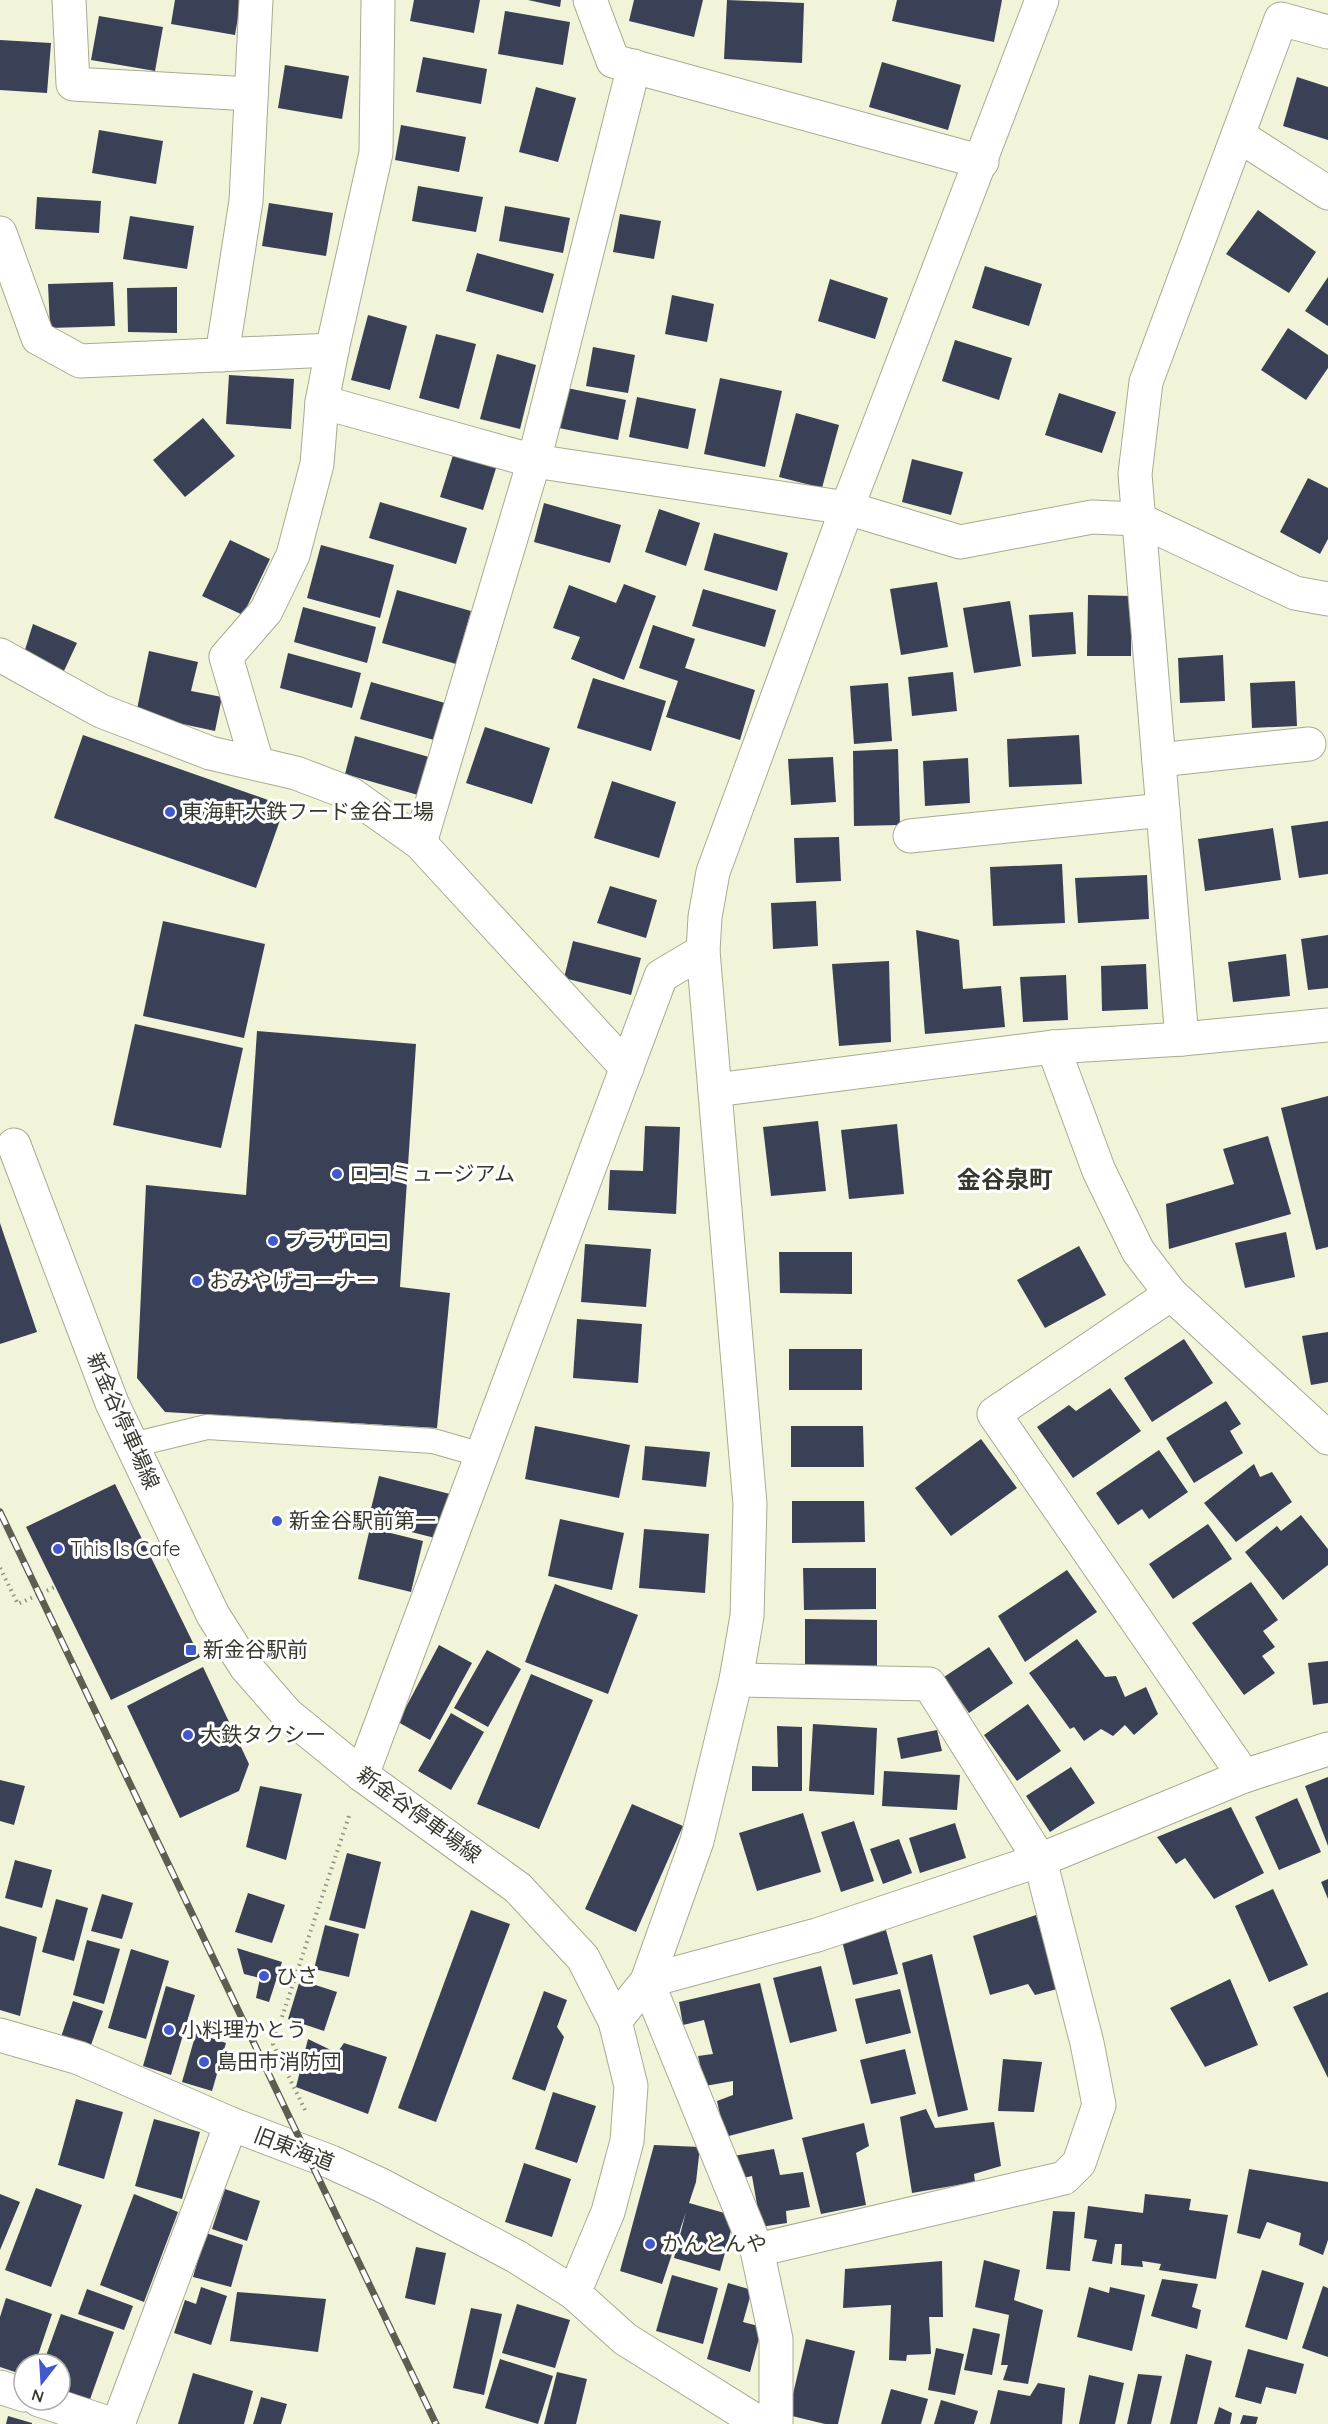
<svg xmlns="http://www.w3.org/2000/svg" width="1328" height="2424" font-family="Quicksand,'Noto Sans JP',sans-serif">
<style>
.building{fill:#3a4156}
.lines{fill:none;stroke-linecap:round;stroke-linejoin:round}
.service-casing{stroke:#a8ab90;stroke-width:26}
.minor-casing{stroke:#a8ab90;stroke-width:35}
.tertiary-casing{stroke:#a8ab90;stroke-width:35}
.secondary-casing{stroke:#a8ab90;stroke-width:35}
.path{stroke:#90927f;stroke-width:4;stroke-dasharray:1.5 4.5;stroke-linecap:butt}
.service{stroke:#fff;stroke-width:24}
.minor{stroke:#fff;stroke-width:33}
.tertiary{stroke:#fff;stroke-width:33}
.secondary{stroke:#fff;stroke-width:33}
.rail-casing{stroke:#5d5e50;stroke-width:7}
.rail{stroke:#fff;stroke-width:4.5;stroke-dasharray:14;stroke-linecap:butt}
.poi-dot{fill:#4159cd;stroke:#fff;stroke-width:2}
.labels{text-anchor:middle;stroke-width:6;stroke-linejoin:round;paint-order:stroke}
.poi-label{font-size:21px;fill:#38392e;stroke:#fff;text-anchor:start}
.street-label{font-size:21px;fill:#38392e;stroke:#fff}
.quarter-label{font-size:24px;font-weight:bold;fill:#38392e;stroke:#fff}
</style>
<rect width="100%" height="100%" fill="#f1f4d8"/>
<g class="building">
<path d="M175,0h66l-6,35 -64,-11z"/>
<path d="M414,0h66l-6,33 -64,-12z"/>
<path d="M528,0h33l-1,7z"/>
<path d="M634,0h69l-9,37 -65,-16z"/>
<path d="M727,0l77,3 -2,60 -78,-4z"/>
<path d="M897,0h105l-8,42 -102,-21z"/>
<path d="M505,11l65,11 -7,43 -65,-11z"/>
<path d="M99,16l64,11 -8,44 -64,-11z"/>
<path d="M0,40l51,3 -4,50 -47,-3z"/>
<path d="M423,57l64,12 -6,35 -65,-12z"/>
<path d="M882,62l79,23 -13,45 -79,-23z"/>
<path d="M285,65l64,11 -7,43 -64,-11z"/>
<path d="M1297,77l31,10v53l-45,-14z"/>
<path d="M536,87l40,11 -18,64 -39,-10z"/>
<path d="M401,125l65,12 -7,35 -64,-12z"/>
<path d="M99,130l64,11 -7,43 -64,-11z"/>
<path d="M418,186l65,11 -7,35 -64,-11z"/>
<path d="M37,197l64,4 -2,32 -64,-4z"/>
<path d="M269,203l64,10 -7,43 -64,-10z"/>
<path d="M505,206l65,12 -7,35 -64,-12z"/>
<path d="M1258,210l58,42 -27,41 -63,-39z"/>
<path d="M620,214l41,7 -7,38 -41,-7z"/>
<path d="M130,216l64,10 -7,43 -64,-10z"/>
<path d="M477,253l77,21 -11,39 -77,-22z"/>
<path d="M985,266l57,18 -13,42 -57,-18z"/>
<path d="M1328,277v49l-23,-15z"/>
<path d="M830,279l58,19 -13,41 -57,-18z"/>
<path d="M113,282l2,44 -65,2 -2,-44z"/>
<path d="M177,287v46l-49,-1 -1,-44z"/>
<path d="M672,295l42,9 -7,38 -42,-8z"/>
<path d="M368,315l39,11 -17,64 -39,-10z"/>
<path d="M1288,328l40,27v13l-22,32 -45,-30z"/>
<path d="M436,334l40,10 -17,65 -40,-11z"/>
<path d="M955,340l57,18 -13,42 -57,-19z"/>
<path d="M593,347l42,8 -7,38 -42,-7z"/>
<path d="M497,354l39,11 -16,64 -40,-10z"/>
<path d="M229,375l65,4 -3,50 -65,-5z"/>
<path d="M720,378l62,13 -17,76 -61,-13z"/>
<path d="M567,388l59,12 -8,40 -59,-12z"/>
<path d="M1059,393l57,19 -14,41 -57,-18z"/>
<path d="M637,397l59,12 -8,40 -59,-12z"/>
<path d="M796,413l43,12 -17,63 -43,-11z"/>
<path d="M203,418l32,38 -50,41 -32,-37z"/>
<path d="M454,452l43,13 -14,45 -43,-13z"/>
<path d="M912,459l51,13 -12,43 -49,-13z"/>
<path d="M1308,478l20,10v51l-8,15 -40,-22z"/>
<path d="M380,502l87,26 -11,36 -87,-26z"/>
<path d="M544,503l77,22 -11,38 -76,-21z"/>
<path d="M659,509l41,14 -14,43 -41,-14z"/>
<path d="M714,533l74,20 -11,38 -73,-21z"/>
<path d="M230,540l40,19 -27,56 -41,-19z"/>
<path d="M321,545l73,20 -14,53 -73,-20z"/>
<path d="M937,582l11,65 -47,8 -11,-66z"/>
<path d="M624,584l32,12 -32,84 -53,-21 9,-22 -27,-9 16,-43 47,18z"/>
<path d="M703,589l73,21 -11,37 -73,-21z"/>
<path d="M397,590l74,21 -15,53 -74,-21z"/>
<path d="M1088,595l43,1v60h-44z"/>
<path d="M1010,601l11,65 -47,7 -11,-65z"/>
<path d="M303,607l73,20 -9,36 -73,-21z"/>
<path d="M1073,612l3,42 -44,3 -3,-42z"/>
<path d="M33,624l44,19 -14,30 -39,-20z"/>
<path d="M653,625l42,14 -10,29 70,22 -15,50 -74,-23 12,-36 -39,-13z"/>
<path d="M149,651l49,11 -7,29 31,6 -7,34 -79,-17z"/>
<path d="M288,653l73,20 -9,35 -72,-20z"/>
<path d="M1223,655l2,46 -45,2 -2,-45z"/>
<path d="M953,672l4,39 -45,5 -4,-39z"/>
<path d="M593,678l73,23 -15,50 -74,-23z"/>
<path d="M1295,681l2,45 -45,2 -2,-45z"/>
<path d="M371,682l74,21 -11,37 -74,-21z"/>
<path d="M888,683l4,58 -38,3 -4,-58z"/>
<path d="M485,727l65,21 -18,56 -66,-21z"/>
<path d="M83,735l202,71 -29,82 -202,-70z"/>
<path d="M1079,735l3,49 -73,3 -2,-48z"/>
<path d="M355,736l74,21 -11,38 -73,-21z"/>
<path d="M898,749l2,76 -46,1 -1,-75z"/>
<path d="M833,757l3,45 -45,3 -3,-46z"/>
<path d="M968,758l2,45 -45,3 -2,-45z"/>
<path d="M612,781l64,21 -17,56 -65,-20z"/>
<path d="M1328,821v53l-29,4 -8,-52z"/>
<path d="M1273,828l8,52 -76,11 -7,-52z"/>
<path d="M839,837l2,44 -45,2 -2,-45z"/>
<path d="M1062,864l3,59 -72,3 -3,-59z"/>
<path d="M1147,875l2,44 -71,4 -3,-45z"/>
<path d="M610,886l47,14 -11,38 -49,-15z"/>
<path d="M816,901l2,45 -45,3 -2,-46z"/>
<path d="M163,921l102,23 -21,94 -101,-22z"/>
<path d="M916,930l43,10 4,49 38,-3 4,41 -80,7z"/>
<path d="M1328,935v53l-20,2 -7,-51z"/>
<path d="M573,941l68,17 -10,37 -67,-17z"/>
<path d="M1286,954l4,42 -57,6 -5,-40z"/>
<path d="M889,961l2,81 -52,4 -7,-82z"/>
<path d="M1146,964l2,45 -46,2 -1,-45z"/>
<path d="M1066,975l2,45 -45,2 -3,-45z"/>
<path d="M135,1024l108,24 -22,100 -108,-23z"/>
<path d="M257,1031l159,13 -16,243 50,6 -13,135 -272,-16 -28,-34 9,-193 100,10z"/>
<path d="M1328,1096v151l-12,3 -35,-142z"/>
<path d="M818,1121l8,70 -55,5 -8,-69z"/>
<path d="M897,1124l7,70 -55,5 -8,-69z"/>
<path d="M645,1126l35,1 -4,87 -68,-4 2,-40 33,1z"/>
<path d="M1268,1136l23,78 -122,35 -3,-45 68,-20 -11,-35z"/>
<path d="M0,1223l37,109 -37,12z"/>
<path d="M1286,1232l9,45 -50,11 -10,-45z"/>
<path d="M585,1244l66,5 -5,58 -65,-5z"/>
<path d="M1079,1246l27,49 -61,33 -28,-48z"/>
<path d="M779,1252h73v42l-72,-1z"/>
<path d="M577,1319l65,5 -4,59 -65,-5z"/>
<path d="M1328,1332v50l-17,3 -9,-49z"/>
<path d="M1184,1339l29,44 -61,39 -28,-44z"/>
<rect x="789" y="1349" width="73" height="41"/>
<path d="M1110,1388l31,43 -68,47 -36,-51 32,-22 7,6z"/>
<path d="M1226,1401l15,23 -11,7 13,22 -49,30 -28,-45z"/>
<path d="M535,1426l95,19 -11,53 -94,-19z"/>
<path d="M791,1426h72l1,41h-73z"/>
<path d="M981,1439l36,49 -66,48 -36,-48z"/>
<path d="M645,1446l65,6 -4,35 -64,-7z"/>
<path d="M1159,1450l29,42 -39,27 -7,-10 -24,16 -22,-32z"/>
<path d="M1254,1464l6,13 12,-5 20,30 -56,40 -32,-39z"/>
<path d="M379,1476l71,18 -11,45 -71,-18z"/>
<path d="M115,1484l85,173 -89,43 -85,-173z"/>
<path d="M792,1501h72l1,41 -73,1z"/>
<path d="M1301,1515l27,34v16l-45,35 -38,-48 32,-26 4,5z"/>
<path d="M560,1519l64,14 -12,57 -64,-14z"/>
<path d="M1208,1524l24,35 -59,40 -24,-35z"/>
<path d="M370,1528l53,13 -12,51 -53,-13z"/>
<path d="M644,1529l65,5 -4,59 -66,-5z"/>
<path d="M803,1568h73v41l-72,1z"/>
<path d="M1067,1570l30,42 -72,50 -27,-46z"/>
<path d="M1251,1582l27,38 -15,11 12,16 -13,9 13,17 -31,22 -52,-72z"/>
<path d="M555,1584l83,31 -30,79 -83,-32z"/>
<path d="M805,1619l72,1v52h-72z"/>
<path d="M1077,1639l28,38 11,-1 9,21 21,-10 12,27 -24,21 -9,-10 -12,11 -12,-7 -17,12 -10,-14 -4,2 -41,-56z"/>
<path d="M439,1645l33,18 -42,77 -32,-18z"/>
<path d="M989,1647l24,36 -44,30 -25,-36z"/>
<path d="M487,1650l34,19 -33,58 -34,-19z"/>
<path d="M1328,1661v42l-15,2 -5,-42z"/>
<path d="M203,1667l46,97 -10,27 -59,27 -53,-112z"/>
<path d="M531,1674l62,26 -54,129 -62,-25z"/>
<path d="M1028,1704l33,47 -44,30 -33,-46z"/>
<path d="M451,1713l33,19 -33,58 -33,-19z"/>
<path d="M813,1724l64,4 -3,67 -65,-4z"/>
<path d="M777,1726l25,1v64h-50v-25l26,1z"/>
<path d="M937,1730l5,21 -41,8 -4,-21z"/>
<path d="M1071,1767l24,36 -45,29 -24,-36z"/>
<path d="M884,1771l76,4 -3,35 -75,-4z"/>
<path d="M1328,1777v69l-23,-60z"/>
<path d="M0,1780l25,6 -11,39 -14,-4z"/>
<path d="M260,1786l42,8 -16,66 -40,-13z"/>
<path d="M1297,1798l24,54 -42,18 -24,-53z"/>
<path d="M632,1804l51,22 -47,106 -51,-23z"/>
<path d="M1231,1807l33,66 -50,26 -29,-41 -9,6 -19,-27z"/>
<path d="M803,1813l18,59 -64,19 -18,-58z"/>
<path d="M854,1821l20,60 -33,11 -20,-60z"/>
<path d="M955,1823l11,35 -46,15 -11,-35z"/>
<path d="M899,1839l13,34 -29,11 -13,-35z"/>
<path d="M347,1853l34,9 -16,67 -36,-9z"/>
<path d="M15,1860l37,10 -10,38 -37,-10z"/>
<path d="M1328,1879v20l-7,-17z"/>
<path d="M1273,1889l35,76 -39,17 -34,-76z"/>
<path d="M248,1893l37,12 -13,38 -37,-11z"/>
<path d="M102,1894l31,9 -11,36 -31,-8z"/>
<path d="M56,1899l32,9 -14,53 -32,-9z"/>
<path d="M471,1910l39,14 -74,198 -38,-14z"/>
<path d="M1036,1915l21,74 -22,6 -7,-11 -38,11 -17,-59z"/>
<path d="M325,1925l34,9 -10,43 -35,-8z"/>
<path d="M0,1926l37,11 -17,79 -20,-6z"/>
<path d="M886,1930l12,44 -45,11 -11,-44z"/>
<path d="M87,1940l33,9 -16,55 -31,-9z"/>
<path d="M237,1948l45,14 -13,40 -13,-4 4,-20 -16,-4z"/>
<path d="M131,1949l38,12 -23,78 -38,-11z"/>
<path d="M932,1954l36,156 -30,7 -36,-154z"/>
<path d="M821,1966l16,65 -47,12 -17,-65z"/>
<path d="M1230,1979l28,66 -53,22 -35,-59z"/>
<path d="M300,1980l37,12 -13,39 -36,-12z"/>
<path d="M760,1983l33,136 -68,18 -8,-36 16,-6v-14l-28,5 -7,-30 15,-2 -9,-34 -21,5 -4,-23z"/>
<path d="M166,1986l29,9 -24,80 -28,-9z"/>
<path d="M900,1989l11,44 -45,11 -11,-45z"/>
<path d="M544,1991l23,9 -10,27 7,10 -19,54 -33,-12z"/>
<path d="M1328,1992v86l-35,-71z"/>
<path d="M73,2001l30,10 -13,37 -29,-11z"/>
<path d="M196,2033l30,10 -14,48 -30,-9z"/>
<path d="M308,2039l29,14 7,-10 43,14 -19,57 -72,-27z"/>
<path d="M905,2049l11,45 -45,10 -11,-44z"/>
<path d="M1003,2059l39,3 -8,50 -36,-1z"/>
<path d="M553,2092l43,14 -19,57 -42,-14z"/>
<path d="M76,2099l47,13 -19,67 -46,-14z"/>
<path d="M926,2109l9,19 59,-6 7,44 -27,8 1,8 -63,11 -12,-76z"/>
<path d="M154,2119l46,13 -18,67 -47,-13z"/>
<path d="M864,2123l5,23 -13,7 10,52 -45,9 -19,-76z"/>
<path d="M654,2145l46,2 -4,35 -7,21 46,13 -15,55 -46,-13 12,-46 -24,72 -42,-13z"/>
<path d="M774,2149l6,26 23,-3 7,35 -24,4 1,12 -26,4 -9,-51 -14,3 -5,-23z"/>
<path d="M524,2163l47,16 -19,58 -47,-15z"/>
<path d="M1249,2169l79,13v58l-5,15 -24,-10 2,-12 -34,-11 -7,17 -23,-6z"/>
<path d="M36,2188l46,17 -31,82 -46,-17z"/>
<path d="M225,2189l35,12 -13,40 -35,-12z"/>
<path d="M0,2194l20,8 -20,48z"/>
<path d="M134,2194l44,18 -34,90 -44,-17z"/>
<path d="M1145,2194l46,5 -2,11 39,5 -12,64 -57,-9 2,-6 -19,-3 1,6 -22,-2 1,-21h-7l-3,20 -20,-3 5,-21 -13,-2 4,-32 55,7z"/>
<path d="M1053,2211l22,1 -5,59 -24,-2z"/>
<path d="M206,2233l37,12 -12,42 -38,-10z"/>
<path d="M416,2247l30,6 -11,52 -30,-7z"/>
<path d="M984,2260l36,10 -6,30 29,10 -15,74 -25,-4 5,-15h-7l8,-50 -34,-8z"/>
<path d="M942,2261l1,56h-14l2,37 -24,1 -1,6 -17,-1 2,-55 -48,3 2,-39z"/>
<path d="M1262,2270l42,13 -17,57 -42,-13z"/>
<path d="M672,2275l46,13 -15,56 -47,-13z"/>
<path d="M1162,2279l36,5 -6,23 9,3 -4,19 -46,-13z"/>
<path d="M728,2283l24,7 -9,32 19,5 -12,45 -43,-13z"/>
<path d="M1323,2286l5,2v69l-26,-9z"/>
<path d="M201,2287l26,9 -16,49 -37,-12 11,-33 11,4z"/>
<path d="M1089,2287l20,6 1,-6 35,8 -13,56 -55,-14z"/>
<path d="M87,2289l46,17 -9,24 -46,-16z"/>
<path d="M237,2292l89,7 -8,53 -88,-11z"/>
<path d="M6,2298l46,16 -17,50h-11v11l-24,-8v-50z"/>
<path d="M517,2304l53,16 -15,48 -53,-15z"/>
<path d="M471,2308l31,6 -18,81 -31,-7z"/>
<path d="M61,2314l53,18 -26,73 -28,-10v-31h-17z"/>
<path d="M973,2328l27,6 -8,41 -28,-5z"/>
<path d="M806,2339l49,12 -17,73h-13l-37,-9z"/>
<path d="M936,2348l28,6 -9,41 -27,-5z"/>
<path d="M1248,2349l56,15 -8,30 -30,-7 -5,17 -26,-7z"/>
<path d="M1186,2354l26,7 -15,63h-27z"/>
<path d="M500,2359l53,17 -15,48 -53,-16z"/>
<path d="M557,2372l30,7 -11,45h-32z"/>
<path d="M193,2373l60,18 -9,33h-66z"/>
<path d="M1138,2374l24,2 -11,48h-24z"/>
<path d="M1089,2375l35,8 -9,41h-36z"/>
<path d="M1038,2383l27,5 -3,36h-72l8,-34 32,6z"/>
<path d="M891,2389l37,10 -7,25h-40z"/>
<path d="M261,2397l26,7 -6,20h-28z"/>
<path d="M941,2400l37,11 -4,13h-40z"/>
<path d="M1219,2407l13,6 -2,11h-16z"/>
<path d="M1243,2415l15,2 -2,7h-16z"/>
<path d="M8,2416l24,7v1h-26z"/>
</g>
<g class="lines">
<defs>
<path id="service" d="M132,1445l75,-18 226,14 49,14"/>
<g id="minor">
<path d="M69,0l4,84 178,10"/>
<path d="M590,0l23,61 369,101"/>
<path d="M1238,135l90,58"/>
<path d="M0,233l38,105 42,23 252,-11"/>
<path d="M222,355l24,-154 10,-201"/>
<path d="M322,402l212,59 313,47 113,34 132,-25 46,2 157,74 33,6"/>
<path d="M0,655l101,56 109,42 86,20 55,21 69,49 207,225"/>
<path d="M1159,760l150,-16"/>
<path d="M257,763l-31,-106 40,-46 27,-56 24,-91 5,-62 10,-52 44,-197 2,-153"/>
<path d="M910,836l253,-26"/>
<path d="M420,843l114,-382 100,-395"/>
<path d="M1182,1039l-47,-565 11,-92 135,-363 47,13"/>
<path d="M1053,1047l46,124 39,80 33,43 157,144"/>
<path d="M715,1090l338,-43 129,-8 146,-14"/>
<path d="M1171,1294l-177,120 250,362"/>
<path d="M736,1680l193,4 111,176 47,183 12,62 -20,58 -15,15 -307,72"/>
<path d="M362,1775l299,-799 42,-25"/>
<path d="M0,2035l79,23 152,66 100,38 50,23 136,72 57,36"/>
<path d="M0,2387l24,8"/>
<path d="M39,2400l72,24"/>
<path d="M118,2424l113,-300"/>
<path d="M776,2424v-85l-19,-89 -110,-269 170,-46 223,-75 204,-84 84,-27"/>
</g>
<path id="tertiary" d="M615,2021l32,-40 50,-140 39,-161 11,-64 3,-112 -47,-553 2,-34 8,-45 134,-364 195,-508"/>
<path id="secondary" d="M14,1145l98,258 101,212 33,52 41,47 75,61 156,113 65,70 32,63 16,65 -4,55 -19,71 -34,81 51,46 136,85"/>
</defs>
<use href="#service" class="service-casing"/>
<use href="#minor" class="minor-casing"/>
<use href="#tertiary" class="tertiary-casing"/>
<use href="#secondary" class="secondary-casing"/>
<g class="path">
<path d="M0,1568l18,36 37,-17"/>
<path d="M305,2110l-32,-66 77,-231"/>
</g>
<use href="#service" class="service"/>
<use href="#minor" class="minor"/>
<use href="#tertiary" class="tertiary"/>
<use href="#secondary" class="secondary"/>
<defs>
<path id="rail" d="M0,1512l436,912"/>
</defs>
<use href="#rail" class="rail-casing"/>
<use href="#rail" class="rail"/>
</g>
<g class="poi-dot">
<circle cx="170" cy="812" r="6"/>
<circle cx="337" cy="1174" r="6"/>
<circle cx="273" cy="1241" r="6"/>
<circle cx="197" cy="1281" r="6"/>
<circle cx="277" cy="1521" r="6"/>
<circle cx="58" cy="1549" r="6"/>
<rect x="185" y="1644" width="12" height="12" rx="3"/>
<circle cx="188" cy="1735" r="6"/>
<circle cx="264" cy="1976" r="6"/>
<circle cx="169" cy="2030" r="6"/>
<circle cx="204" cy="2062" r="6"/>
<circle cx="650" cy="2244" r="6"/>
</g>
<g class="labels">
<g class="poi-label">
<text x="182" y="819">東海軒大鉄フード金谷工場</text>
<text x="349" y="1181">ロコミュージアム</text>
<text x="285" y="1248">プラザロコ</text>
<text x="209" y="1288">おみやげコーナー</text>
<text x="289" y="1528">新金谷駅前第一</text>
<text x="70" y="1556">This Is Cafe</text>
<text x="203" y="1657">新金谷駅前</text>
<text x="200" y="1742">大鉄タクシー</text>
<text x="276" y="1983">ひさ</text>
<text x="181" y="2037">小料理かとう</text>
<text x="216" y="2069">島田市消防団</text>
<text x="662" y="2251">かんとんや</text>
</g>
<g class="street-label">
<text transform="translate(123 1421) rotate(66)" y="7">新金谷停車場線</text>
<text transform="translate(419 1815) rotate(36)" y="7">新金谷停車場線</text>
<text transform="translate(294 2149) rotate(21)" y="7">旧東海道</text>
</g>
<g class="quarter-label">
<text x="1005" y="1188">金谷泉町</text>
</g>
</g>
<g transform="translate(42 2382) rotate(197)"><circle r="28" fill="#ffffff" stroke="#afb0ab" stroke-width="1.5"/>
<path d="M0-4.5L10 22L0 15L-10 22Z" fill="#4159cd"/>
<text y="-9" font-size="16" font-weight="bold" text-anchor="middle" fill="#38392e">N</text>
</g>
</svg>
